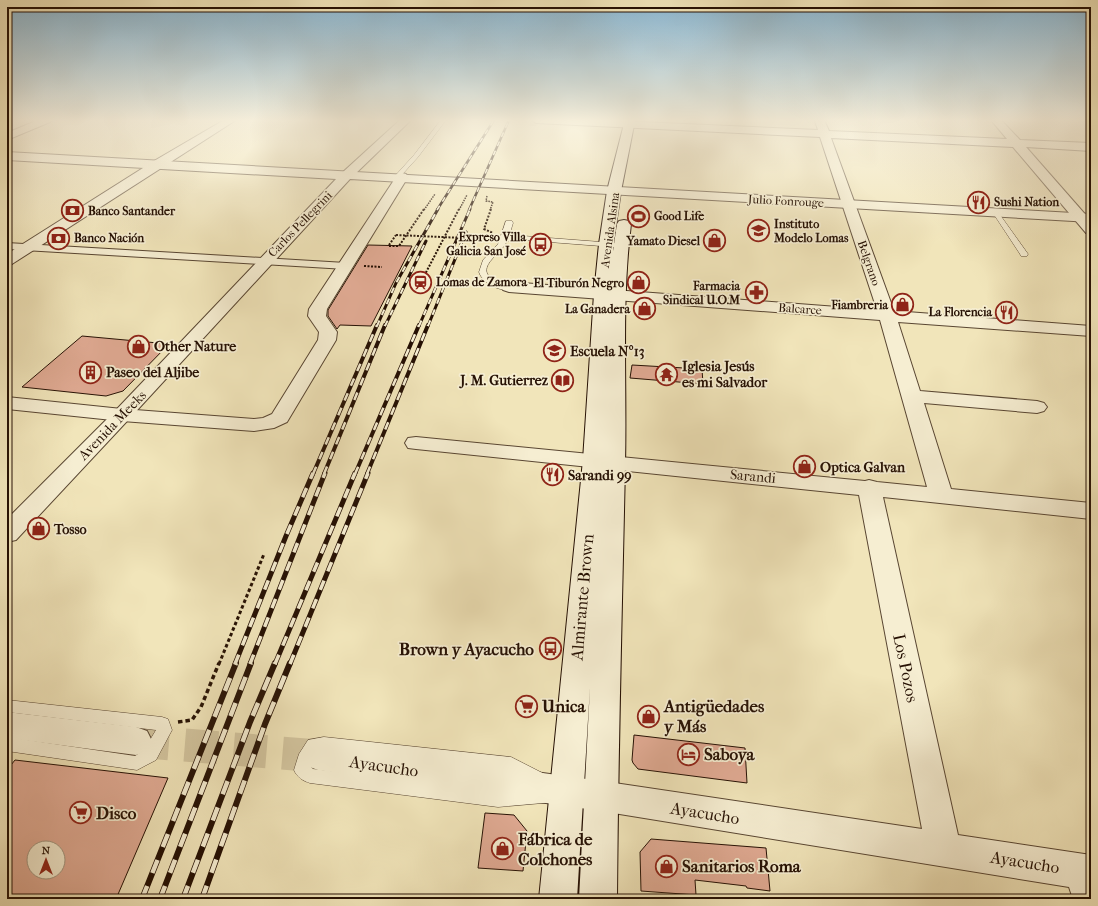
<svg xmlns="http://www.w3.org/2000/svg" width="1098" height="906" font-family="'IM FELL French Canon',serif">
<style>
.building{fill:#e0aa93;stroke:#261104;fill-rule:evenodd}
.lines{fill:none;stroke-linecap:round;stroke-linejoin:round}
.minor-tunnel-far1{stroke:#d3c59f;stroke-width:12;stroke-dasharray:12 6;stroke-linecap:butt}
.minor-tunnel{stroke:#d3c59f;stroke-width:33;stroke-dasharray:33 16;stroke-linecap:butt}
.service-casing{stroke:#594632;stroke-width:1}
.pedestrian-casing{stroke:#594632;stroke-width:2}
.minor-casing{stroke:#594632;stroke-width:2}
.tertiary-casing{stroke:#594632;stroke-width:2}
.secondary-casing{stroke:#261104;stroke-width:2}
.path-far3{stroke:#261104;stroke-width:1.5;stroke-dasharray:1.5 1;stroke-linecap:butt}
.path-far2{stroke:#261104;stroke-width:2;stroke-dasharray:2 1.5;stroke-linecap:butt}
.path-far1{stroke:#261104;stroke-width:3;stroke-dasharray:3.5 2.5;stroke-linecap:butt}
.path{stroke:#261104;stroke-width:3.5;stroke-dasharray:4.5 3;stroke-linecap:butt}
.service{fill:#f6eed2;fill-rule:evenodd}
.pedestrian{fill:#f6eed2;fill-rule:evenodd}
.minor{fill:#f6eed2;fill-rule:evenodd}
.tertiary{fill:#f6eed2;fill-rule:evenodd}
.secondary{fill:#f6eed2;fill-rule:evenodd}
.rail-far4-casing{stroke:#261104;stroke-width:2.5}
.rail-far3-casing{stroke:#261104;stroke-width:3}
.rail-far2-casing{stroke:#261104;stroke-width:4}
.rail-far1-casing{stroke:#261104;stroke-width:5}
.rail-casing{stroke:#261104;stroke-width:6}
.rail-far4{stroke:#f6eed2;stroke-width:1.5;stroke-dasharray:5;stroke-linecap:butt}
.rail-far3{stroke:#f6eed2;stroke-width:2;stroke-dasharray:6;stroke-linecap:butt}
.rail-far2{stroke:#f6eed2;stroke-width:2.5;stroke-dasharray:8;stroke-linecap:butt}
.rail-far1{stroke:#f6eed2;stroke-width:3.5;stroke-dasharray:10;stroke-linecap:butt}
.rail{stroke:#f6eed2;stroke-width:4.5;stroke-dasharray:14;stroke-linecap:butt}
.path-bridge{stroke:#261104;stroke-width:2;stroke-dasharray:2 1.5;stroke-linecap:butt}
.labels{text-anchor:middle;stroke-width:3.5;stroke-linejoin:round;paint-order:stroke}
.far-street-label{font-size:12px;fill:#261104;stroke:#f6eed2}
.far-poi-label{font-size:12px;font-weight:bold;fill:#261104;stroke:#f6eed2;text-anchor:end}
.poi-label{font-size:14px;font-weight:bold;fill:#261104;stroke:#f6eed2;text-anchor:start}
.street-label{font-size:14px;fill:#261104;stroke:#f6eed2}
.near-street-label{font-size:17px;fill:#261104;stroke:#f6eed2}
.near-poi-label{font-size:17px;font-weight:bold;fill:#261104;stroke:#f6eed2;text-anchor:start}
</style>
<rect width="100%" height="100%" fill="#f1e5ba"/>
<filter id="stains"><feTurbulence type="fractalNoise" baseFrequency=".005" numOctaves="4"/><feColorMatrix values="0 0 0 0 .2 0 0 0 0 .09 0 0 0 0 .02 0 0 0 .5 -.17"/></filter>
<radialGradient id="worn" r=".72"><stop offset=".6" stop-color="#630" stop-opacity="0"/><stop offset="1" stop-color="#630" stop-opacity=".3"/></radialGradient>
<g class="building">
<path d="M368,245l44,1 -41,80 -31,-1 -3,4 -9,-13v-6z"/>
<path d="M82,336l87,8 -46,47 -17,5 -84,-9z"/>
<path d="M632,365l70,4 1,15 -73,-6z"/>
<path d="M634,735l111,13 2,35 -109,-14 -5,-6 -1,-3z"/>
<path d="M15,760l153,18 -52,121h-109v-129zM34,848h24v24h-24z"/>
<path d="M485,813l29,2 13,16 -4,40 -45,-3z"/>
<path d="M651,839l115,9 4,43 -23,-3 -1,-2 -51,-6 1,15 -55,-4 -1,-39z"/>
</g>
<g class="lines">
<path class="minor-tunnel-far1" d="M530,120h6"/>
<path class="minor-tunnel" d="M136,741l182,15"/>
<defs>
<g id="service">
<path d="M441,120h5l-28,37 -19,21h-4v-2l19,-21z"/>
<path d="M996,211l2,1 30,42 -1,2h-6l-1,-2 -27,-41z"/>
<path d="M506,221h6l1,2 -4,13h14l91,7 4,2 -4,2 -91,-7 -16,1c-4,8 -9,11 -14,17 -18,19 5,24 19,27l1,2c-9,8 -31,-4 -34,-15l4,-12 15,-16z"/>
<path d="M7,700l155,17 6,2 4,11 -16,30 -19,10 -130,-19v-14l128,19 9,-6 12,-20 -149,-18z"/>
<path d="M324,737l187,20 61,31 2,5 -2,5 -6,3 -68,6 -188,-24c-7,-2 -13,-6 -16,-13l5,-16 9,-14zM319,751l190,20 31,17 -42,3 -185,-22 -2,-2 1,-6z"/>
</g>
<path id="pedestrian" d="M7,243l339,20 4,1 2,2 -2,2 -4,1 -339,-20z"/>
<g id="minor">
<path d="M38,120h13l-1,2 -43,18v-7z"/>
<path d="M224,120h12l-224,144 -5,2v-12l147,-93z"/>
<path d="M400,120h11l-60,58h-8l-2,-3 2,-3z"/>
<path d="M531,120h64l223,10 -3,-9 1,-1h8l5,11 178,8 -16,-19h10l19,20 71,3v8l-65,-4 65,74v13l-5,-1 -73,-86 -182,-9 63,173 197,15v10l-193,-14 22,69 117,10 7,2 3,4 -3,4 -7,2 -113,-10 27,86 140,14v16l-208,-22 75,338 133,20v44h-18l-4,-12 -468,-76 -283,-41 -11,-4 -5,-10 5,-10 11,-4 283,39 321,48 -63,-334 -443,-46 -8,-1 -3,-5 3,-5 8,-1 449,44 4,-1 8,2 50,5 -47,-167 -371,-28 -6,-2 -2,-3 2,-3 6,-2 368,28 -57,-173 -284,-14z"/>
<path d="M402,173l4,1 2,3 -81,132 -1,7 11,16 -1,8 -49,82 -13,6 -20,3 -132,-10 -115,-12v-12l115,12 132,10 9,-1 9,-4 46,-74 1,-8 -11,-16 1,-7 87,-132 2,-3z"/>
<path d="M7,712l129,15 11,4 5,10 -5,10 -11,4 -129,-17z"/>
</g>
<path id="tertiary" d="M7,152l1084,62v8l-741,-43 -221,240 -113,121 -9,2v-23l108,-108 221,-232 -329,-19z"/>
<path id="secondary" d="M625,120h10l-14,71 -8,53v7l4,-27 2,-3 5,-1 5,1 2,3c-10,79 -4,161 -6,241 -3,144 -7,289 -8,434h-38l11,-212 -13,212h-38l44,-439 11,-166 5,-50 8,-53z"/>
</defs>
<use href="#service" class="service-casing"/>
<use href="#pedestrian" class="pedestrian-casing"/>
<use href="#minor" class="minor-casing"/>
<use href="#tertiary" class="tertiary-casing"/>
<use href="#secondary" class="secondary-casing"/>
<g class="path-far3">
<path d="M487,196l-1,5 7,1 -3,8"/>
<path d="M424,210l11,-16"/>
<path d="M459,210l8,-15"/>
</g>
<g class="path-far2">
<path d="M491,209l-7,20 9,4"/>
<path d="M389,245l7,-10"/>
<path d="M389,246h10l25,-37"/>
<path d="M364,266l18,1"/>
<path d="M421,282l38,-73"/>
</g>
<path class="path-far1" d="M219,664l45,-110"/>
<path class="path" d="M178,722l14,-2 9,-13 18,-44"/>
<use href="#service" class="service"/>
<use href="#pedestrian" class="pedestrian"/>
<use href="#minor" class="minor"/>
<use href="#tertiary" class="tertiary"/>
<use href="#secondary" class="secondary"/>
<defs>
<g id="rail-far4">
<path d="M437,210l57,-90"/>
<path d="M469,210l40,-90"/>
</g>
<g id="rail-far3">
<path d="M377,326l19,-43 42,-74"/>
<path d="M385,326l41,-85"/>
<path d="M419,326l51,-117"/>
<path d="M428,326l38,-94"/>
</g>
<g id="rail-far2">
<path d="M313,474l64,-149"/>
<path d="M324,474l61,-149"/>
<path d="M355,474l64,-149"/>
<path d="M367,474l61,-149"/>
</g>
<g id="rail-far1">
<path d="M235,664l51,-128 27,-63"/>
<path d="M250,664l75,-191"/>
<path d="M275,664l80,-191"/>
<path d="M290,664l78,-191"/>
</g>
<g id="rail">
<path d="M142,899l94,-236"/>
<path d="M160,899l91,-236"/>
<path d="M183,899l67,-177 25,-59"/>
<path d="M202,899l63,-175 25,-61"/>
</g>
</defs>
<use href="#rail-far4" class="rail-far4-casing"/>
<use href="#rail-far3" class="rail-far3-casing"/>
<use href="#rail-far2" class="rail-far2-casing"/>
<use href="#rail-far1" class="rail-far1-casing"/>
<use href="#rail" class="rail-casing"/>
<use href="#rail-far4" class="rail-far4"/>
<use href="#rail-far3" class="rail-far3"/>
<use href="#rail-far2" class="rail-far2"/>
<use href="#rail-far1" class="rail-far1"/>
<use href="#rail" class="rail"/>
<path class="path-bridge" d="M396,235l91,4"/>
</g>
<linearGradient id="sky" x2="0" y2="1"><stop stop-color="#89b8d5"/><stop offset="0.49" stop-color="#f9f3e0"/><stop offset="1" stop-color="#f9f3e0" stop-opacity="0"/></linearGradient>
<rect width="1098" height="246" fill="url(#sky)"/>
<defs>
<symbol id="restaurant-ring" viewBox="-11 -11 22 22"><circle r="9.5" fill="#f6eed2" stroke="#8f2418" stroke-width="1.5"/><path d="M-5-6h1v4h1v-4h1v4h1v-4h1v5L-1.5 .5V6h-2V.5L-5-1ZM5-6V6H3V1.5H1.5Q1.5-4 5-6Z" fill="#8f2418"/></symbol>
<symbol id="bank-ring" viewBox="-11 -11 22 22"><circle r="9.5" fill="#f6eed2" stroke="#8f2418" stroke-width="1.5"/><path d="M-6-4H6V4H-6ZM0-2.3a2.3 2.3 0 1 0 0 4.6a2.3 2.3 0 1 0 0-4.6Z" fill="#8f2418"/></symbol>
<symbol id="stadium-ring" viewBox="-11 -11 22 22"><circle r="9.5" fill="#f6eed2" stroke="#8f2418" stroke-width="1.5"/><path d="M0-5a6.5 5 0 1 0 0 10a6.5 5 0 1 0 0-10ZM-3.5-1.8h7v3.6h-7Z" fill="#8f2418"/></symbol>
<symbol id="school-ring" viewBox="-11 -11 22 22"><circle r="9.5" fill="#f6eed2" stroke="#8f2418" stroke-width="1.5"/><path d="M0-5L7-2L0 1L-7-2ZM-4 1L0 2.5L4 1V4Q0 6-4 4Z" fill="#8f2418"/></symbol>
<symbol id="shop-ring" viewBox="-11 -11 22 22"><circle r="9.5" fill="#f6eed2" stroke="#8f2418" stroke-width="1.5"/><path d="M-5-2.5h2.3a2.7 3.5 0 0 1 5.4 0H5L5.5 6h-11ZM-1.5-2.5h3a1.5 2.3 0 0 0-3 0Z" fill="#8f2418"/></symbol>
<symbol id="bus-ring" viewBox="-11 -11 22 22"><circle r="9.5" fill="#f6eed2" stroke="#8f2418" stroke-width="1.5"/><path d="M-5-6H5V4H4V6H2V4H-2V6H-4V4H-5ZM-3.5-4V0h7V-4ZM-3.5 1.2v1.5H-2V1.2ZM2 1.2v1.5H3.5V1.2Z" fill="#8f2418"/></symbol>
<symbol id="station-ring" viewBox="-11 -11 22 22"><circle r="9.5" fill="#f6eed2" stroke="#8f2418" stroke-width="1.5"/><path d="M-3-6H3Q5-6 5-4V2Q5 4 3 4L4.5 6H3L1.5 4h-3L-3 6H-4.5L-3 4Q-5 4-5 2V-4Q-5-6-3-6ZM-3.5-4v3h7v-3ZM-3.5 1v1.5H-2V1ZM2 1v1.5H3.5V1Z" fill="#8f2418"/></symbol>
<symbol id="pharmacy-ring" viewBox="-11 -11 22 22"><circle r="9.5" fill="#f6eed2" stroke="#8f2418" stroke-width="1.5"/><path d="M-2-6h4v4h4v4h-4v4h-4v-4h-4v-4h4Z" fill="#8f2418"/></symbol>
<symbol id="building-ring" viewBox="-11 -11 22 22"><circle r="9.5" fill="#f6eed2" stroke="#8f2418" stroke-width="1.5"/><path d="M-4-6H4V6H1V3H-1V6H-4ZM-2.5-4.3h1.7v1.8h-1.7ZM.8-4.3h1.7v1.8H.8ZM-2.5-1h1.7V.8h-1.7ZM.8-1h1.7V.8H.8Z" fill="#8f2418"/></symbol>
<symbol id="temple-ring" viewBox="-11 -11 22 22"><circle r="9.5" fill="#f6eed2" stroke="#8f2418" stroke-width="1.5"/><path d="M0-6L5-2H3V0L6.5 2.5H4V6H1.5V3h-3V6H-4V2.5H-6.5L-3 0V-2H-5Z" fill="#8f2418"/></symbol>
<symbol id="library-ring" viewBox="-11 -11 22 22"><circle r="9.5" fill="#f6eed2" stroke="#8f2418" stroke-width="1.5"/><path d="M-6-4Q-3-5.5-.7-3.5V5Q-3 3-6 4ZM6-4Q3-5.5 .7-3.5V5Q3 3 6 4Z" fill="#8f2418"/></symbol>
<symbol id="supermarket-ring" viewBox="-11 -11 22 22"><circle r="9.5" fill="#f6eed2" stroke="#8f2418" stroke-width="1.5"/><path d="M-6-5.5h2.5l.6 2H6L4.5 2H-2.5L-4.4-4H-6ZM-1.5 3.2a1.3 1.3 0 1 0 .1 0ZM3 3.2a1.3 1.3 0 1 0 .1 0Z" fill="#8f2418"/></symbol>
<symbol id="hotel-ring" viewBox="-11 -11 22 22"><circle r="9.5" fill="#f6eed2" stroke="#8f2418" stroke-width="1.5"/><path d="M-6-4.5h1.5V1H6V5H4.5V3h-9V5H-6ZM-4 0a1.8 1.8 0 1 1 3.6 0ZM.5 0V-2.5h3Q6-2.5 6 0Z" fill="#8f2418"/></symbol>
</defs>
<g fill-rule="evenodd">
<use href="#restaurant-ring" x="966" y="190" width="25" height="25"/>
<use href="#bank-ring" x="60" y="198" width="25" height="25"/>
<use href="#stadium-ring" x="626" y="204" width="25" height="25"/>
<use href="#school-ring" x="746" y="218" width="25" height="25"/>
<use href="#bank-ring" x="46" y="226" width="25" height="25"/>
<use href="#shop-ring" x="702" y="228" width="25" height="25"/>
<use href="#bus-ring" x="528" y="232" width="25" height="25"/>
<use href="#station-ring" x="408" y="270" width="25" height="25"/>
<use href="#shop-ring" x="626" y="270" width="25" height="25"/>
<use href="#pharmacy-ring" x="744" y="280" width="25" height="25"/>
<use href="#shop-ring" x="890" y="292" width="25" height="25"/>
<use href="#shop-ring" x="632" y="296" width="25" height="25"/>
<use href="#restaurant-ring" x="994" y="300" width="25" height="25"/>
<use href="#shop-ring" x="126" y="334" width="25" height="25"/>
<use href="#school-ring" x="542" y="338" width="25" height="25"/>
<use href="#building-ring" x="78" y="360" width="25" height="25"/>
<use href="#temple-ring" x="654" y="362" width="25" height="25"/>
<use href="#library-ring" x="550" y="368" width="25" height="25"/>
<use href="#shop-ring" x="792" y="454" width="25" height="25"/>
<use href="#restaurant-ring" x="540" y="462" width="25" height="25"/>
<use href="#shop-ring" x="26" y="516" width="25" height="25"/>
<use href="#bus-ring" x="538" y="636" width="25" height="25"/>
<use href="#supermarket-ring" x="514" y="694" width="25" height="25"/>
<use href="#shop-ring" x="636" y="704" width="25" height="25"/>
<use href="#hotel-ring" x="676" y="742" width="25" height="25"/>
<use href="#supermarket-ring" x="68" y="800" width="25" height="25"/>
<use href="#shop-ring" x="490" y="836" width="25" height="25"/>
<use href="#shop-ring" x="654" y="854" width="25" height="25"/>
</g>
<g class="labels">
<g class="far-street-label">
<text transform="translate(786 201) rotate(3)" y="4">Julio Fonrouge</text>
<text transform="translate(300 224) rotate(-46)" y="4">Carlos Pellegrini</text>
<text transform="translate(610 230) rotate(-82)" y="4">Avenida Alsina</text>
<text transform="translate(869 263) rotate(71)" y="4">Belgrano</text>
<text transform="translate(800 309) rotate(4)" y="4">Balcarce</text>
</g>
<g class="far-poi-label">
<text x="994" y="206" text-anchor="start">Sushi Nation</text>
<text x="88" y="215" text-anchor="start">Banco Santander</text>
<text x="654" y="220" text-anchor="start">Good Life</text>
<text x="774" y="228" text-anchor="start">Instituto<tspan x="774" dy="14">Modelo Lomas</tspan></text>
<text x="526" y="241">Expreso Villa<tspan x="526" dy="14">Galicia San José</tspan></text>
<text x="74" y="242" text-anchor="start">Banco Nación</text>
<text x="700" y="245">Yamato Diesel</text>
<text x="436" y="286" text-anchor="start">Lomas de Zamora</text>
<text x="624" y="287">El Tiburón Negro</text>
<text x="740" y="290">Farmacia<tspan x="740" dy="14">Sindical U.O.M</tspan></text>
<text x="888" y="309">Fiambreria</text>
<text x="630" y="313">La Ganadera</text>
<text x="992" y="316">La Florencia</text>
</g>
<g class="poi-label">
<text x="154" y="351">Other Nature</text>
<text x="570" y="356">Escuela Nº13</text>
<text x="682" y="371">Iglesia Jesús<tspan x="682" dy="16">es mi Salvador</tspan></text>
<text x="106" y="377">Paseo del Aljibe</text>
<text x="548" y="385" text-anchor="end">J. M. Gutierrez</text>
<text x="820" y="472">Optica Galvan</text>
<text x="568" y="480">Sarandi 99</text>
<text x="54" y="534">Tosso</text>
</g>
<g class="street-label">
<text transform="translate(112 425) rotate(-46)" y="5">Avenida Meeks</text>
<text transform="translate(753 476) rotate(5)" y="5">Sarandi</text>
</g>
<g class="near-street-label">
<text transform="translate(582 597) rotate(-85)" y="6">Almirante Brown</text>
<text transform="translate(906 668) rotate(78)" y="6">Los Pozos</text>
<text transform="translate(384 766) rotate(8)" y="6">Ayacucho</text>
<text transform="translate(705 813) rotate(9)" y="6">Ayacucho</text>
<text transform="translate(1025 862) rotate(9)" y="6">Ayacucho</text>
</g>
<g class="near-poi-label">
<text x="534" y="655" text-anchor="end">Brown y Ayacucho</text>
<text x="542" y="712">Unica</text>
<text x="664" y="712">Antigüedades<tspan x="664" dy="20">y Más</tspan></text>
<text x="704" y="760">Saboya</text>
<text x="96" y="819">Disco</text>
<text x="518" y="845">Fábrica de<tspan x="518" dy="20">Colchones</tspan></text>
<text x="682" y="872">Sanitarios Roma</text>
</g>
</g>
<rect width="1098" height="906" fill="none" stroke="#f1e5ba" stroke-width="24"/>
<rect x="8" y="8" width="1082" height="890" fill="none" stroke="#261104" stroke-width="2"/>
<rect x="12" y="12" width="1074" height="882" fill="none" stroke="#261104"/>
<g transform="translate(46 860)"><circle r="19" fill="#f6eed2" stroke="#a39680"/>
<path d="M0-3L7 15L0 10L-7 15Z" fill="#8f2418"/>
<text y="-6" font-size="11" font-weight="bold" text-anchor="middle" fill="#261104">N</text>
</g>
<rect width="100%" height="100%" filter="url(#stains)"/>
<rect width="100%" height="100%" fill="url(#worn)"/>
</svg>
